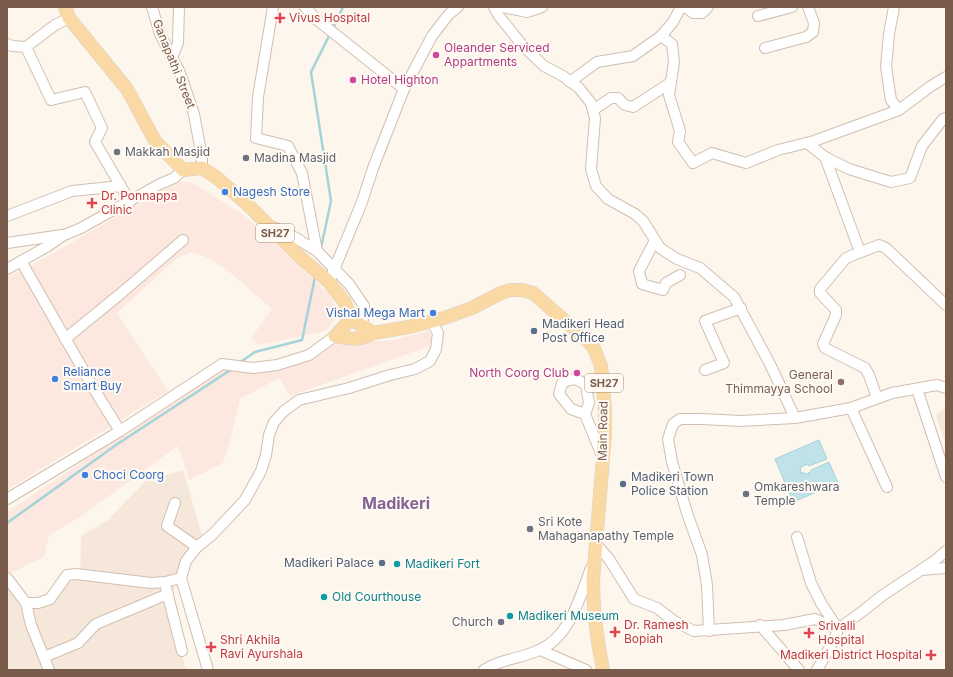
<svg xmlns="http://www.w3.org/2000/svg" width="953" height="677" font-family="Inter,sans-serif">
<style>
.residential{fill:#f5e8da}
.commercial{fill:#fde8e0}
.water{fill:#bfe3e8;stroke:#a5d3da}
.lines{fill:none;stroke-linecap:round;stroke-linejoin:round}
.stream{stroke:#a5d3da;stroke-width:2.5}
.minor-casing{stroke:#d1beb0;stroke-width:12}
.major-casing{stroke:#dad1cd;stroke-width:14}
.minor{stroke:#fff;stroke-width:10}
.major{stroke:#fbd9a5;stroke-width:13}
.health-dot{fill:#e0444e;stroke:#fffaf3;stroke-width:1.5}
.hotel-dot{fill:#d1479c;stroke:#fffaf3;stroke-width:1.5}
.worship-dot{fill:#6b7280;stroke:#fffaf3;stroke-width:1.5}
.shop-dot{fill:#3f7fe0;stroke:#fffaf3;stroke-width:1.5}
.service-dot{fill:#5c6f8a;stroke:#fffaf3;stroke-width:1.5}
.education-dot{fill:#8d6e63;stroke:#fffaf3;stroke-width:1.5}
.culture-dot{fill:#0f9aa8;stroke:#fffaf3;stroke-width:1.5}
.labels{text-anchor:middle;stroke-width:4;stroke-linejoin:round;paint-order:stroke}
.shield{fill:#fffaf3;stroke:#a28b7f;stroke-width:1}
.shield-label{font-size:11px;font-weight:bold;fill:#7a5c4d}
.health-label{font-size:12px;fill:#be3a42;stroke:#fffaf3;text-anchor:start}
.hotel-label{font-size:12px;fill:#b23c85;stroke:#fffaf3;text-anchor:start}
.street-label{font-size:12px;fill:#7a5c4d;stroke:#fffaf3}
.worship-label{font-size:12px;fill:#5b616d;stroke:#fffaf3;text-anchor:start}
.shop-label{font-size:12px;fill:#366cbe;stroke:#fffaf3;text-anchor:start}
.service-label{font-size:12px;fill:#4e5e75;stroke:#fffaf3;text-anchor:start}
.education-label{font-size:12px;fill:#785e54;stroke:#fffaf3;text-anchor:end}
.culture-label{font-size:12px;fill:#0d838f;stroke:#fffaf3;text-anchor:start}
.district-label{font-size:16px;font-weight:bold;fill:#846695;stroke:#fffaf3}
</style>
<rect width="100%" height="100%" fill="#fdf6ec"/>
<g class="residential">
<path d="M946,407v39l-10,-31z"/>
<path d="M183,470l19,65 -6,8 -17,27 -7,27 13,70 3,3h-181v-86l7,9 24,11 31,-27h11l1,-41 27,-16 38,-39z"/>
</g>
<g class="commercial">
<path d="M178,182l15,1 52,33 84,78 10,19 -13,18 -67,14 -8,-7 21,-29 -46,-40 -22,-13 -13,-4 -14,6 -60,55 51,78 -161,99v-213l16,-7z"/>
<path d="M430,330l2,7 -2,9 -140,50 -11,-18 -39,21 -9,38 -8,26 -34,17 -4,-14 -7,-20 -98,71 -31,18 -5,22 -35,17 -2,-2v-60l215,-143 28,4 62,-13 24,-17 58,-3z"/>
</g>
<path class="water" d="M819,440l8,19 -18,7 -1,-2 -7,3 -1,6 3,-1v2l3,-1 1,2h2l-1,-2 3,-1v-2l18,-8 9,21 -45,19 -18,-43z"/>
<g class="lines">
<g class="stream">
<path d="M333,28l10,-21"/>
<path d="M321,248l10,-47 -20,-129 19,-38"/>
<path d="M239,363l16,-11 47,-12 13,-63"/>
<path d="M7,523l109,-78 116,-76"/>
</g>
<defs>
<g id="minor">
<path d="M152,7l8,27 20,39 14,41 8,44v10"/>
<path d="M305,7l11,12 88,70"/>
<path d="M494,7l5,9 24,30 21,20 19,10 16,12 12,15 4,15 -4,51 5,17 12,13 27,15 8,7 17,27 17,11 23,9 34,29 36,67 25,54"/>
<path d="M503,7l24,5 15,-5"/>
<path d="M682,7l5,1 6,5h9l6,-6"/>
<path d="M894,7l-5,27 -3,33 5,33 8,10 32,-24 15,-9"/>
<path d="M758,16l34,-9"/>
<path d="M661,36l11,8 2,18 -5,33 11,36 -2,11 15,21 19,-10 34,10 32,-13 36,-9 85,-31"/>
<path d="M7,44l5,2 14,1 25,53 34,-8 17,36 -7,14 35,60"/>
<path d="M26,47l29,-22 14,-7"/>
<path d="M765,48l41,-11 7,-5 1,-9 -6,-16"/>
<path d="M172,58l6,-15 1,-36"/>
<path d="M570,82l27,-20 36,-6 28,-20 12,-14 8,-15"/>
<path d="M593,110l18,-12h7l7,7 8,2 37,-24"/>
<path d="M807,143l18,14 24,12 42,13 19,-4 12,-32 21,-27 3,-1"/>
<path d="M825,157l35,95"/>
<path d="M7,216l65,-25 49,-5"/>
<path d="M273,227l18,8 26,16 -15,-78 -14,-27 -32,-8 2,-41 15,-90"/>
<path d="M655,240l-16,31 3,13 21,6 3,-7 14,-8"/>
<path d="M7,243l55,-8"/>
<path d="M317,251l32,33 15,22 -2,21"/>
<path d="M21,261l76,133 23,37"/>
<path d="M7,269l41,-23 16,-11 17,-7 79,-44 14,-6 9,-8"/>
<path d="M329,282l33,-80 11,-34 31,-79 28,-53 17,-22 9,-7"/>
<path d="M65,339l54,-44 64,-55"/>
<path d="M705,370l19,-7 -19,-42 36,-13"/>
<path d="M917,389l29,88"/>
<path d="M877,398l-8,-23 -4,-7 -40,-20 -2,-4 13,-29v-5l-16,-17v-4l26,-31 33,-13 7,3 60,57"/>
<path d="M851,408l36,79"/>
<path d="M585,414l4,-11 -3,-18c-10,-7 -13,-7 -24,-2l-3,11 12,15 14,5 17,42"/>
<path d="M7,499l113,-68 102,-67 31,4 24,-3 32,-10 26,-19"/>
<path d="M175,503l-8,23 30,21"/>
<path d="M797,537l14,46 10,20 17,26"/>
<path d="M597,545l12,14 25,40 23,9 17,13 20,10 90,-6 31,-6 23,10"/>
<path d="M921,570l25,-2"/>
<path d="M7,578l19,25 5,22 18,45"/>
<path d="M166,588l16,63"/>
<path d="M26,603h12l12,-4 17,-24 9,-1 75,9 14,-1 16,-4"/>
<path d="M760,625l39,45"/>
<path d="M709,631l-2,-46 -5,-30 -15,-42 -15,-51 -4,-23 5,-15 7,-5h21l40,2 54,-3 56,-10 41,-15 45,-8 9,3"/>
<path d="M540,650l46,20"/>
<path d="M44,657l34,-14 18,-19 72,-30"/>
<path d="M208,670l-27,-92 5,-17 11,-14 16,-13 32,-34 16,-29 5,-16 3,-20 5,-13 10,-11 15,-11 50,-12 41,-13 25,-6 15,-8 6,-12 2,-16 -6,-11"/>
<path d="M484,670c5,-3 11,-6 17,-8 12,-4 26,-6 38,-12 31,-13 41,-53 52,-82"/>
<path d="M817,670l16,-28 5,-13 25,-18 20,-16 50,-33 13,-11"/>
</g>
<g id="major">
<path d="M65,7l4,11 58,71 28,52 28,29 19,-2 15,10 30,26 54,54 28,24 16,21 6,16"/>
<path d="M351,319l22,14c-13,8 -24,6 -38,3z"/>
<path d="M373,333l36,-6 35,-9 28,-10 29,-15 10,-3h11l11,3 55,48 6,7 7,18 4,44v24l-12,146c0,31 4,60 10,90"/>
</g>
</defs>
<use href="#minor" class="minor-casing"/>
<use href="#major" class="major-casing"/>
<use href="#minor" class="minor"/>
<use href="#major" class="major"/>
</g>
<g class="health-dot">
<path d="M278 12h4v4h4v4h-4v4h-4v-4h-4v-4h4z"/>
<path d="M90 197h4v4h4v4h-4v4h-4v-4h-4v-4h4z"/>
<path d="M613 626h4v4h4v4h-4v4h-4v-4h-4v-4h4z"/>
<path d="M807 627h4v4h4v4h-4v4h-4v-4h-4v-4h4z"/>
<path d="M209 641h4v4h4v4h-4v4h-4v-4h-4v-4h4z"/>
<path d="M929 649h4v4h4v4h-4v4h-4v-4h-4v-4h4z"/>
</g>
<g class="hotel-dot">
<circle cx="436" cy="55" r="4"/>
<circle cx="353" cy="80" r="4"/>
<circle cx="577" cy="373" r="4"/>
</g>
<g class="worship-dot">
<circle cx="117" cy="152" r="4"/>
<circle cx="246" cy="158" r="4"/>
<circle cx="746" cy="494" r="4"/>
<circle cx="530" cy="529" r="4"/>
<circle cx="501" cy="622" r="4"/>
</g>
<g class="shop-dot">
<circle cx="225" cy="192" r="4"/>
<circle cx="433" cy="313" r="4"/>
<circle cx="55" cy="379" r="4"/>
<circle cx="85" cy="475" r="4"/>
</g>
<g class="service-dot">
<circle cx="534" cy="331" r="4"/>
<circle cx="623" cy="484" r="4"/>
<circle cx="382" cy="563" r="4"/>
</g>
<circle class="education-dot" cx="841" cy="382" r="4"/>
<g class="culture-dot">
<circle cx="397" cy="564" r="4"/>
<circle cx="324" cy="597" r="4"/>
<circle cx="510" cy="616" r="4"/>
</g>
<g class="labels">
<g class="shield">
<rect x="256" y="224" width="38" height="18" rx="3"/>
<rect x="585" y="374" width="38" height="18" rx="3"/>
</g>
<g class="shield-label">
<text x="275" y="237">SH27</text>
<text x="604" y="387">SH27</text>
</g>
<g class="health-label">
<text x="289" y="22">Vivus Hospital</text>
<text x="101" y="200">Dr. Ponnappa<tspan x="101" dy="14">Clinic</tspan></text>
<text x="624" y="629">Dr. Ramesh<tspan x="624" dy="14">Bopiah</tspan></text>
<text x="818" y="630">Srivalli<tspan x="818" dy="14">Hospital</tspan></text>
<text x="220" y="644">Shri Akhila<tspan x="220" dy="14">Ravi Ayurshala</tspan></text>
<text x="922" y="659" text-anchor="end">Madikeri District Hospital</text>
</g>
<g class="hotel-label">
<text x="444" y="52">Oleander Serviced<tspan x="444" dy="14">Appartments</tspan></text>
<text x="361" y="84">Hotel Highton</text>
<text x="569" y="377" text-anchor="end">North Coorg Club</text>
</g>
<g class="street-label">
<text transform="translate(174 64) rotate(68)" y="4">Ganapathi Street</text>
<text transform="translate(603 431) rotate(-89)" y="4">Main Road</text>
</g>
<g class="worship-label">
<text x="125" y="156">Makkah Masjid</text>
<text x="254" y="162">Madina Masjid</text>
<text x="754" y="491">Omkareshwara<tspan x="754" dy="14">Temple</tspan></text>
<text x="538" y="526">Sri Kote<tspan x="538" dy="14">Mahaganapathy Temple</tspan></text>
<text x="493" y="626" text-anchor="end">Church</text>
</g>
<g class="shop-label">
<text x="233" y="196">Nagesh Store</text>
<text x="425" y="317" text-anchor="end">Vishal Mega Mart</text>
<text x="63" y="376">Reliance<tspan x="63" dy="14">Smart Buy</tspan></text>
<text x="93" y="479">Choci Coorg</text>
</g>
<g class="service-label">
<text x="542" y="328">Madikeri Head<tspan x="542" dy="14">Post Office</tspan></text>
<text x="631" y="481">Madikeri Town<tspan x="631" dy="14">Police Station</tspan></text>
<text x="374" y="567" text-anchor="end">Madikeri Palace</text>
</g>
<g class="education-label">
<text x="833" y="379">General<tspan x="833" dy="14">Thimmayya School</tspan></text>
</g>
<g class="culture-label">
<text x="405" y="568">Madikeri Fort</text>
<text x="332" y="601">Old Courthouse</text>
<text x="518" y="620">Madikeri Museum</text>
</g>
<g class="district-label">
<text x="396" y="509">Madikeri</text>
</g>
</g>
<rect width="953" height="677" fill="none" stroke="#7a5c4d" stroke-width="16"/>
</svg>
